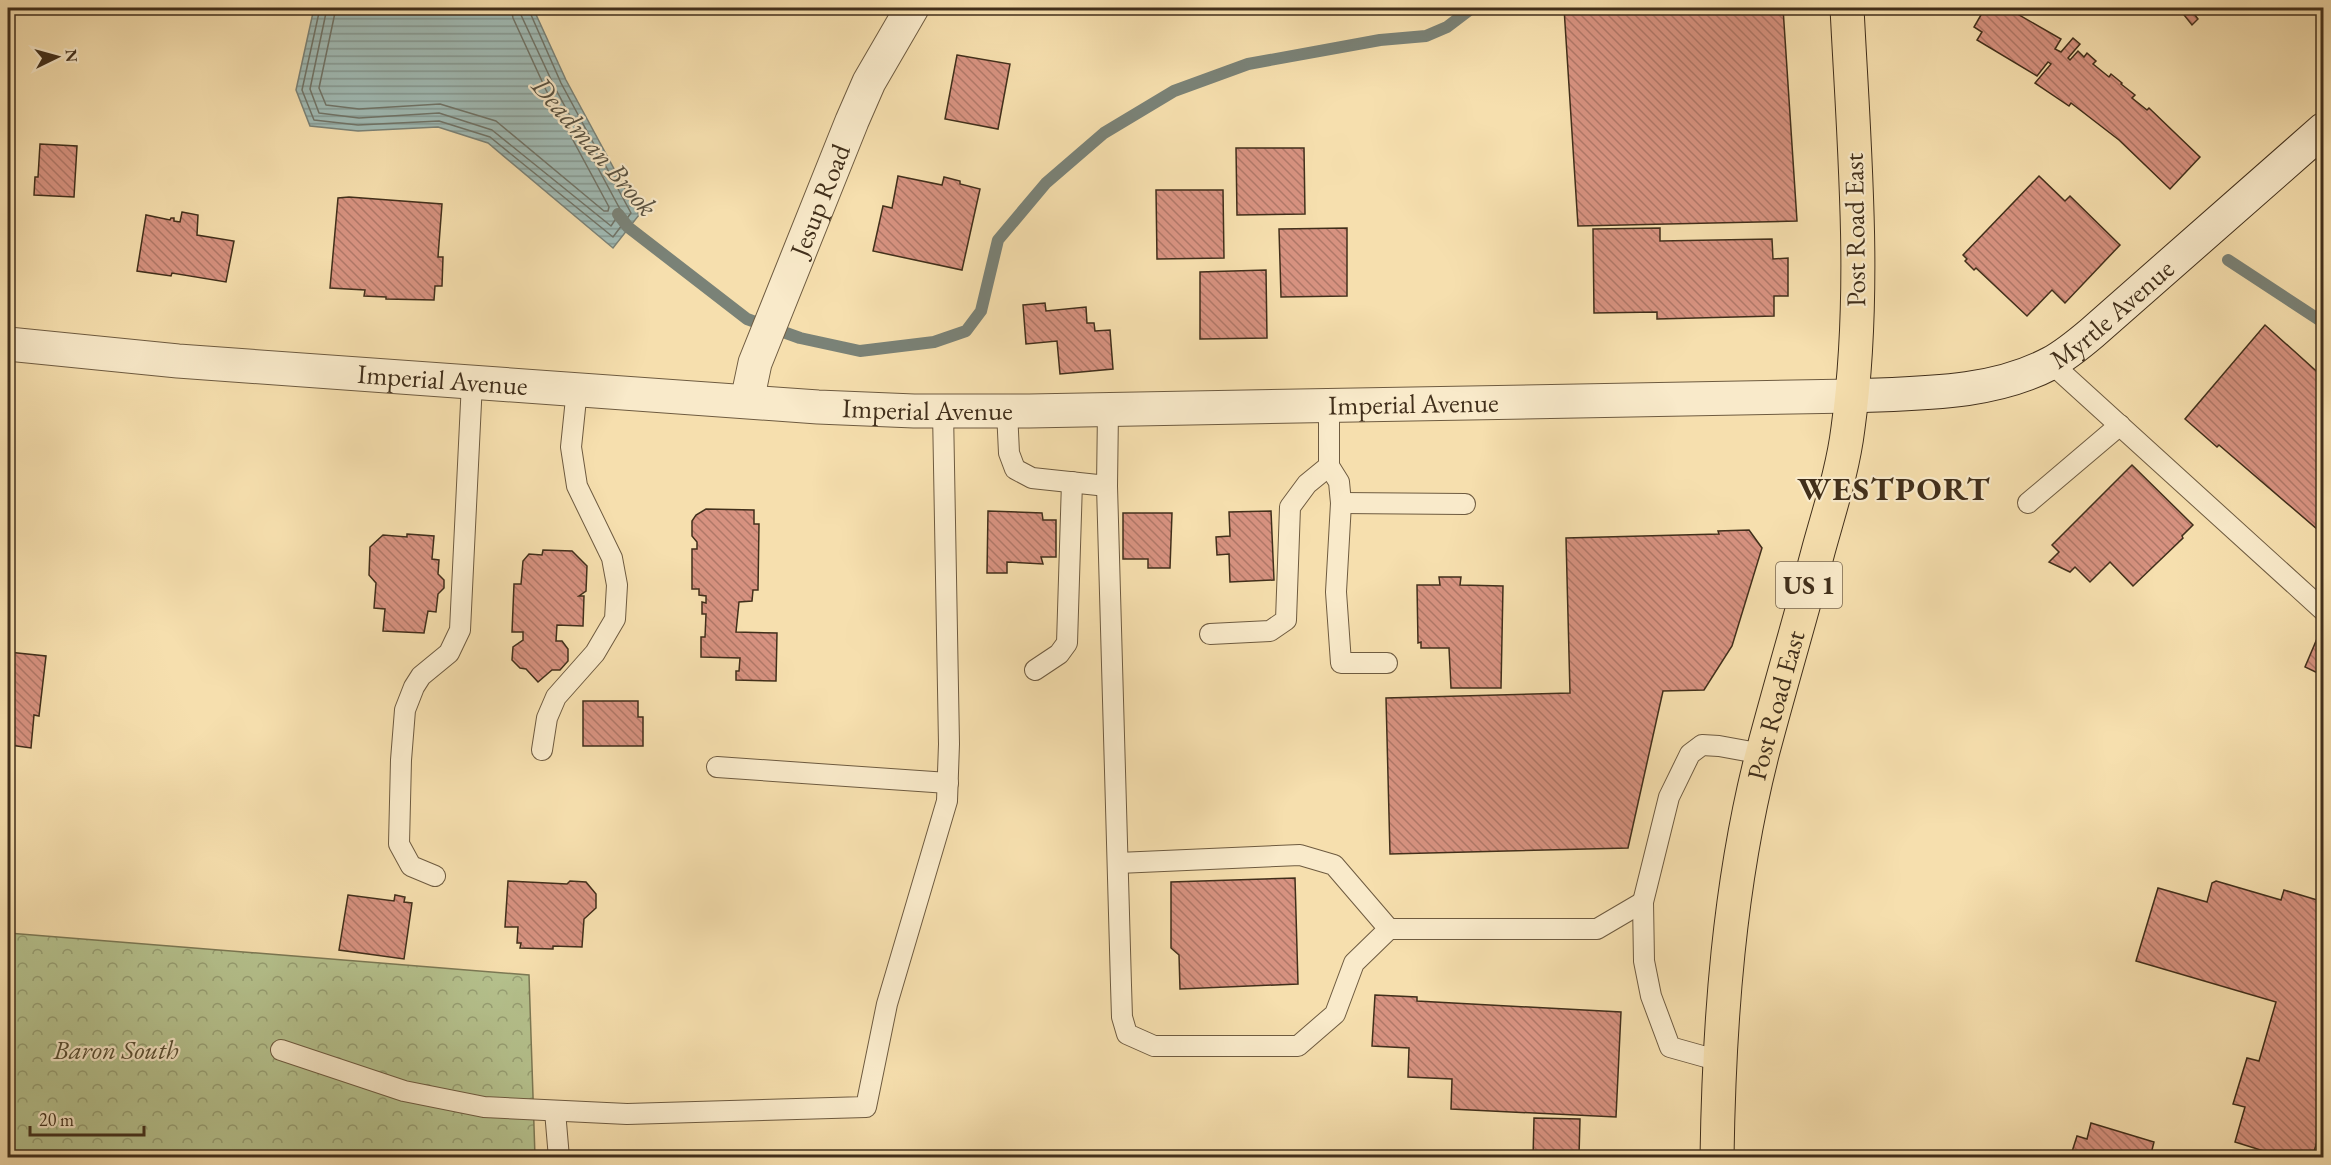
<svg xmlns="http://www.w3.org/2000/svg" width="2331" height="1165" font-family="'EB Garamond',serif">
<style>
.park{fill:url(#park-crowns);stroke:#7c7955;stroke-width:1.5}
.water{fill:url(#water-rules);stroke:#7a8277;stroke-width:1.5}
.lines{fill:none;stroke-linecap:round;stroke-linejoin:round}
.shore{stroke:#707468;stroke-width:1.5}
.stream{stroke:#7a8277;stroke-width:12}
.building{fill:url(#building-back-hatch);stroke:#412f1b;stroke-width:1.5}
.lane-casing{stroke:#6e5b40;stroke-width:22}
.street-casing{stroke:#6e5b40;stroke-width:35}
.secondary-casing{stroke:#412f1b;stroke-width:35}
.primary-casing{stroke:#412f1b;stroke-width:35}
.lane{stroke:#f9eaca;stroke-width:20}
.street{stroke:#f9eaca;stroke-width:33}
.secondary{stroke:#f9eaca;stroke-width:33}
.primary{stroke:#f6dfae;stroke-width:33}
.labels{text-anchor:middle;stroke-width:4.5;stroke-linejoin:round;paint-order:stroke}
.shield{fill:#f9eaca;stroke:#786750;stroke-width:1.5}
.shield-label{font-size:26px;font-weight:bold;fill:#412f1b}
.street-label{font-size:27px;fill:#412f1b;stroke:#f9eaca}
.park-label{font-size:27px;font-style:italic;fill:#584d32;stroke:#f9eaca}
.water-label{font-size:28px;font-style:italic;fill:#595241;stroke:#f9eaca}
.district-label{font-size:33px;font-weight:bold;letter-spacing:1.5px;fill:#412f1b;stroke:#f9eaca}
</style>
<defs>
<pattern id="park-crowns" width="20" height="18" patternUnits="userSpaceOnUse" patternTransform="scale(1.5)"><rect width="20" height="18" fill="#b6c38f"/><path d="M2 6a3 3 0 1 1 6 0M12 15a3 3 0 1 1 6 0" fill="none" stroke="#969f74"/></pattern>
<pattern id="water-rules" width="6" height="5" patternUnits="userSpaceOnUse" patternTransform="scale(1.5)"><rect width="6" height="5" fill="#a0bab4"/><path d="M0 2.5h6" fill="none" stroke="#849892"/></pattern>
<pattern id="building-back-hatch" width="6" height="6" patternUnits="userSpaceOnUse" patternTransform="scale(1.5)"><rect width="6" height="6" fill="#d79280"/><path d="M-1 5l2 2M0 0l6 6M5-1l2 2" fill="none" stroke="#b07868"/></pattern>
</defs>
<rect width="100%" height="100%" fill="#f6dfae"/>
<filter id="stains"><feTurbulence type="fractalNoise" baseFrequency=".00333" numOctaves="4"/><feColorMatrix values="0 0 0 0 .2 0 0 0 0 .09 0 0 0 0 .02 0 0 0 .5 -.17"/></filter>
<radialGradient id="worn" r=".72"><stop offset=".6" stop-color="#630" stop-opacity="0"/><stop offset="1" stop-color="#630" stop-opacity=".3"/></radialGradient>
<path class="park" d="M8,933l521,42 6,182h-527z"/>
<path class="water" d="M314,8h219l33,72 73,135 -26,33 -125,-105 -50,-16 -80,4 -48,-5 -14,-36z"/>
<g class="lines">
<g class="shore">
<path d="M320,8l-18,82 12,30 44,5 81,-4 51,16 123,100 18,-24 -70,-130 -33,-75"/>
<path d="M327,8l-17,81 9,24 40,5 80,-5 53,17 119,96 10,-15 -67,-125 -33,-71 -1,-7"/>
<path d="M336,8l-17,80 7,17 33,4 81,-5 56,17 108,90h4l1,-4 -63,-117 -33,-72 -2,-10"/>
</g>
<g class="stream">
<path d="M618,214l10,13 119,92 53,19 60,13 74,-9 32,-11 15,-20 17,-71 48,-57 58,-50 70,-42 74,-27 132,-24 46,-4 21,-9 25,-19"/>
<path d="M2228,260l96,63"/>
</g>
</g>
<g class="building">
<path d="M1564,8h219l14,213 -219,5z"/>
<path d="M1985,8l11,4 2,-4h9l54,31 -6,10 6,3 12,-14 7,6 -12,14 2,2 8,-9 6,6 3,-4 9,8 -3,3 16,13 2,-3 11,9 -1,1 14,11 -3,3 15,12 2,-2 51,49 -30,32 -51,-49 -48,-37 -2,3 -34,-23 16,-19 -3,-2 -11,14 -60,-36 5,-8 -8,-5z"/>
<path d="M2191,10l7,9 -6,6 -8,-10z"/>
<path d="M957,55l53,9 -12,65 -53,-10z"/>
<path d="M40,144l37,2 -3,51 -40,-2 1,-18h3z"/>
<path d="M1236,148h68l1,66 -68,1z"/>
<path d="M898,176l44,9 2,-8 16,4v3l20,5 -18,81 -89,-19 10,-45 9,2z"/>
<path d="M2039,176l26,25 5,-5 50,49 -55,58 -13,-13 -25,26 -51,-48 -2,2 -9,-9 2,-2 -4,-4z"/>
<path d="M1156,190h67l1,68 -67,1z"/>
<path d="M349,197l93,7 -4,53h5l-1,29h-7l-1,14 -48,-1v-2l-22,-1 1,-6 -35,-2 8,-90z"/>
<path d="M182,212l16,3 -1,20 37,6 -8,41 -54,-9 -1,3 -34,-5 9,-56 24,5 1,-2h3v3l6,1z"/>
<path d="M1347,228v68l-66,1 -2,-68z"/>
<path d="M1660,228v13l112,-2 1,20 15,-1v38h-14v20l-117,3v-7l-63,1 -1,-84z"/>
<path d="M1266,270l1,68 -67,1v-67z"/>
<path d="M2324,283v17l-4,-10z"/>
<path d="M1045,303l1,8 40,-4 1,16h7l1,8 15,-1 3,39 -53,5 -3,-33 -31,3 -3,-39z"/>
<path d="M2265,325l59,53v157l-105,-90 -2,2 -32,-28z"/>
<path d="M2132,465l61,60 -11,11 1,2 -50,48 -23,-24 -20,20 -15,-15 -5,5 -21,-10 10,-10 -7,-7z"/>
<path d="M706,509l48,1v14h5l-1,66h-5l-1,11 -13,1 -3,30 41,1 -1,48 -40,-1v-9h3l1,-13 -39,-1v-20h4l1,-23h-4v-12l4,1v-7l-7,-1v-6h-7v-40h5v-7l-5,-6v-15l4,-6z"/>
<path d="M988,511l54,2 1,7h13v37h-15l2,7 -36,-2v11h-20z"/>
<path d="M1271,511l3,69 -44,2 -1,-28 -12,1 -1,-18 14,-1 -1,-24z"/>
<path d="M1123,513h49l-2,55h-22v-9h-25z"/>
<path d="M1749,530l13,18 -30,98 -28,44 -41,1 -35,157 -238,6 -4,-156 184,-5 -4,-155 153,-4 -1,-3z"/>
<path d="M407,534l27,2 -2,23 7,1 -1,14 6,6v8l-6,6 -2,18 -8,-1 -4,22 -41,-2 2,-22 -11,-1 2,-25 -7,-8 1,-28 13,-12 24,2z"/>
<path d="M543,550l29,1 15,15 -1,25 -7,5h5l-1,30 -26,-1 -1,16h6l6,8v12l-8,9h-8l-14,12 -12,-13 -6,-1 -8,-8 1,-13 10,-7v-8h-11l2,-48h7l2,-23 6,-7 13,1z"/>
<path d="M1439,577h22l-1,8 43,1 -2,102h-50l-2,-40h-28v-6l-3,1 -1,-58h23z"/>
<path d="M2319,634l5,2v40l-19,-9z"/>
<path d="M8,652l38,4 -7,60 -5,-1 -3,33 -21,-3v-6h-2z"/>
<path d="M583,701h55v16h5v29h-60z"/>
<path d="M1295,878l3,106 -118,5 -1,-34 -8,-7v-66z"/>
<path d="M508,881l59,3 3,-3 16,1 10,12v14l-12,11 -2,28 -29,-1v3l-33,-1 1,-5h-4l1,-16h-13z"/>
<path d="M2216,881l65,19 3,-10 40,12v217l-12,39h-26l-51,-16 10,-35 -12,-3 14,-46 12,3 17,-59 -140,-41 22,-73 49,14 5,-19z"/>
<path d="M348,895l46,6 1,-6 10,2 -1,5 8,1 -8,56 -65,-9z"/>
<path d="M1375,995l42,2v4l204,11 -5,105 -165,-8 1,-30 -44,-2 1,-29 -37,-2z"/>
<path d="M1534,1118l46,1 -1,37 19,2h-65z"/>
<path d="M2091,1123l63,19 -4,16h-80l7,-22 10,3z"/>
</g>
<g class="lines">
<defs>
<g id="lane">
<path d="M2051,363l273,248"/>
<path d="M1329,406v60l10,16 2,21 -5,89 5,71h46"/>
<path d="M1108,410l-1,76 14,499 1,32 5,17 27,12h144l37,-32 19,-51 35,-34h208l46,-27"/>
<path d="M1007,411l2,42 6,16 17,9 75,8"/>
<path d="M1341,503l124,1"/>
<path d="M2028,503l92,-78"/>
<path d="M1210,634l60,-3 16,-11 4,-113 17,-23 22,-18"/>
<path d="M1035,670l24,-16 8,-11 5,-161"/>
<path d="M542,750l5,-32 9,-21 39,-44 20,-34 2,-34 -5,-27 -35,-72 -6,-39 6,-58"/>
<path d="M717,767l231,16"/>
<path d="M1118,863l182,-8 34,10 55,64"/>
<path d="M435,876l-24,-10 -12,-22 2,-84 4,-50 9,-23 7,-11 28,-23 11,-23 12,-248"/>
<path d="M281,1050l123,41 80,16 143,7 239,-7 21,-103 60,-203 2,-57 -6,-333"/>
<path d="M1720,1061l-50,-14 -19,-51 -7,-35 -1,-59 26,-105 21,-43 12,-9 17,1 44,8"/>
<path d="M555,1111l4,47"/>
</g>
<g id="street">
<path id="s1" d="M8,344l170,17 640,46 96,4h115l823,-15"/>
<path id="s2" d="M747,401l8,-38 97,-242 17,-39 43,-74"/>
</g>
<g id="secondary">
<path id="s3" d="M1852,396c66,-3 139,-1 199,-33 15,-8 28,-19 41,-30l232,-204"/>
</g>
<g id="primary">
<path id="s4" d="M1717,1158c2,-136 12,-275 46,-407 18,-68 38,-135 56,-203 11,-40 24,-79 29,-120 19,-138 6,-281 -1,-420"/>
</g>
</defs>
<use href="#lane" class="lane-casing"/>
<use href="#street" class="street-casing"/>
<use href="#secondary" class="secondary-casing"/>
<use href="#primary" class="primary-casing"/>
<use href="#lane" class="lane"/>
<use href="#street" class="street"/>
<use href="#secondary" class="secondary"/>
<use href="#primary" class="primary"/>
</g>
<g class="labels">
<rect class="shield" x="1776" y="562" width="66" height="46" rx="4.5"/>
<g class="shield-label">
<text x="1809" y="594">US 1</text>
</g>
<g class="street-label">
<text dy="9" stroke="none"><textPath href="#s2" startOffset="214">Jesup Road</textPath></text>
<text transform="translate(1855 230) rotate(-91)" y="9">Post Road East</text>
<text dy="9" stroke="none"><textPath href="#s3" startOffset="282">Myrtle Avenue</textPath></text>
<text dy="9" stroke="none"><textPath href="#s1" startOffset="436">Imperial Avenue</textPath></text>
<text dy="9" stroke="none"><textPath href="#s1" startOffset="1408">Imperial Avenue</textPath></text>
<text dy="9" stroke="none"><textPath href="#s1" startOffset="922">Imperial Avenue</textPath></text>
<text dy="9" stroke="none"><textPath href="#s4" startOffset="458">Post Road East</textPath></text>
</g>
<g class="park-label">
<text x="116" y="1059">Baron South</text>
</g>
<g class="water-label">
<text transform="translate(595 146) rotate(49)" y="10">Deadman Brook</text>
</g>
<g class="district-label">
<text x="1894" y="500">WESTPORT</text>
</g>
</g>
<rect width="2331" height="1165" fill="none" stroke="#f6dfae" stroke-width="30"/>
<rect x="9" y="9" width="2313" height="1147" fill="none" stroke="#412f1b" stroke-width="3"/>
<rect x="15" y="15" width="2301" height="1135" fill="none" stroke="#412f1b" stroke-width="1.5"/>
<g transform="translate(57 57) rotate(85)" stroke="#f9eaca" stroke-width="4.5" paint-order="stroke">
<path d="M0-4.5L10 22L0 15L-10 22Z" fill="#412f1b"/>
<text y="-9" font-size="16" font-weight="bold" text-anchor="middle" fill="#412f1b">N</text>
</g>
<path d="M30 1126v9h114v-9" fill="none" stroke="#412f1b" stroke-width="3"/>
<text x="39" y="1126" font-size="18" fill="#412f1b" stroke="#f9eaca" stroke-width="4.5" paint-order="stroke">20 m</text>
<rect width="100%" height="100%" filter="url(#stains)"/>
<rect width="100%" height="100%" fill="url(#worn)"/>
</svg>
